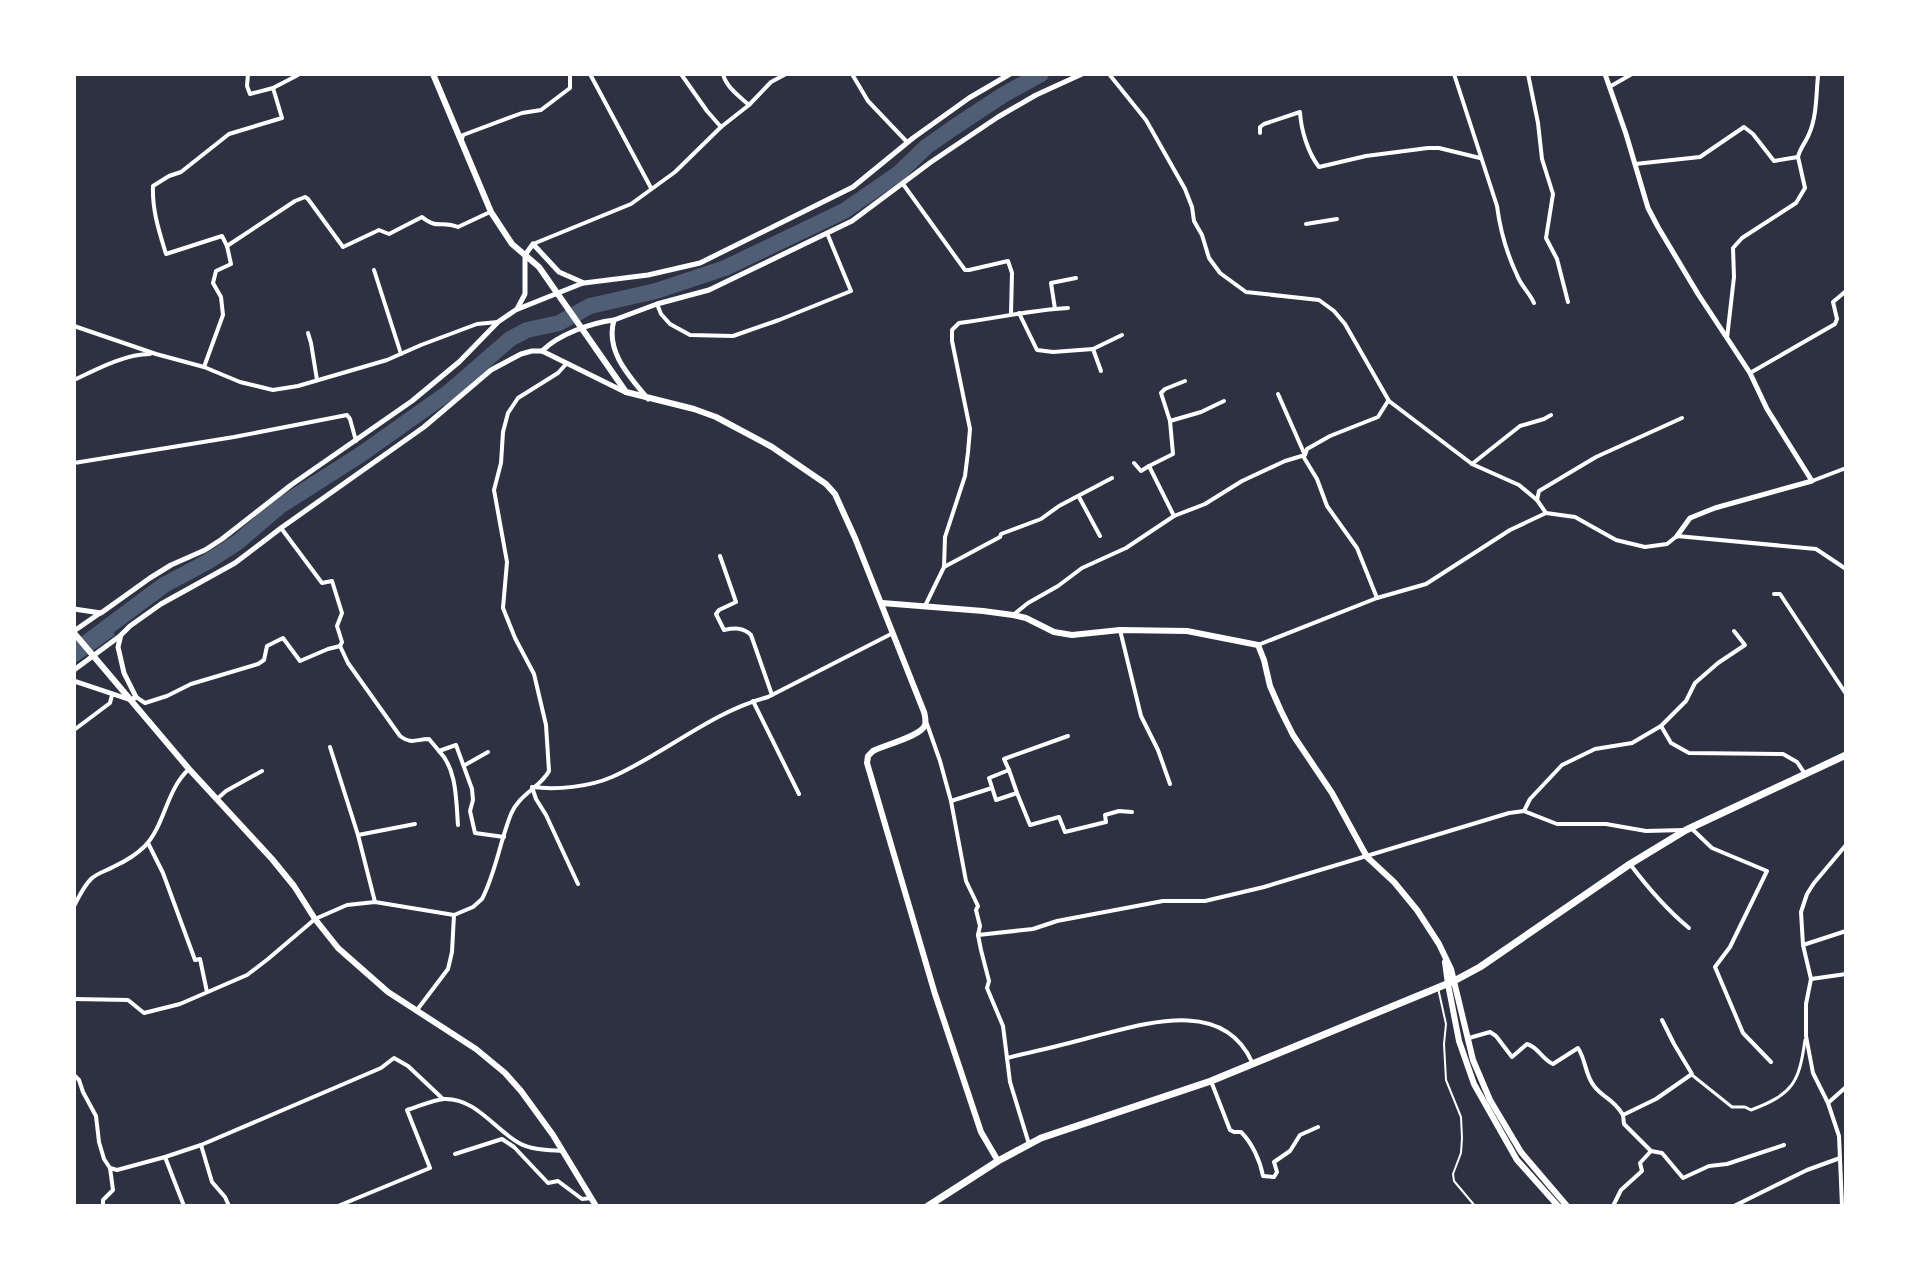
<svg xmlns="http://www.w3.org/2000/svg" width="1920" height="1280" font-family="Overpass,sans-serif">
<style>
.water{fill:#4f5d75}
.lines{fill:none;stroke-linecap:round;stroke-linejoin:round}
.river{stroke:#4f5d75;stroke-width:16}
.service{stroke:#fff;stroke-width:2}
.pedestrian{stroke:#fff;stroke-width:3}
.minor{stroke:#fff;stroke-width:4}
.tertiary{stroke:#fff;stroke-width:5}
.secondary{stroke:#fff;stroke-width:6}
.trunk{stroke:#fff;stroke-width:7}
</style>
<rect width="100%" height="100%" fill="#2d3142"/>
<path class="water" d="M105,621l10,14 -41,29v-20z"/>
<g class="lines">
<path class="river" d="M74,652l90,-67 43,-23 31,-20 42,-36 80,-51 89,-63 61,-53 17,-9 32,-7 31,-17 66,-15 69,-23 119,-57 55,-38 27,-26 27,-19 50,-33 38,-21"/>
<path class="service" d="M1438,988l8,36 -2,20 2,36 15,37 1,21 -1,15 -8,21 1,7 21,25"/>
<path class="pedestrian" d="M1692,1075l40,32h13l6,3c42,-16 48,-27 54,-70"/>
<g class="minor">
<path d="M248,74l-1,12 3,8 23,-6"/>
<path d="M590,74l61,114"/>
<path d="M681,74l26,37 14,16"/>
<path d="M723,74c3,13 16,22 26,31"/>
<path d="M852,74l16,27 39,41"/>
<path d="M1109,74l37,46 39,69 7,18 2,14 8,14 7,23 11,15 26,19 73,8 15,11 11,13 44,77 83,63 47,21 18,15 9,13 29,4 41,23 29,7 22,-3 10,-8 139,13 30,20"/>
<path d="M1454,74l43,132c3,23 10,48 20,69 4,11 12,17 17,28"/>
<path d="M1528,74l10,49 4,36 11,35 -7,44 11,21 11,43"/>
<path d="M1611,86l21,-12"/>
<path d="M1260,133v-6l4,-3 36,-12c1,18 8,41 19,55l47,-11 62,-8h11l41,10"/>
<path d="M462,139l1,-4 59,-22 19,-3 29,-22v-14"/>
<path d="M1635,164l65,-7 44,-30 9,7 21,27 24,-4c2,-9 8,-15 11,-23 8,-18 7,-39 9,-58l-2,-2"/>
<path d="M903,184l62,86h4l39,-9 4,12 -1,40"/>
<path d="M1306,224l31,-5"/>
<path d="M533,244l98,-40 44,-32 46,-45 28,-22 22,-23 15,-8"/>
<path d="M227,246l-5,-10 -56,18c-7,-23 -14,-44 -13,-68l16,-10 12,-4 48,-38 53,-16 -9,-30 25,-13v-1"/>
<path d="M374,270l27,84"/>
<path d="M657,304l4,10 9,10 20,11 43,1 46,-16 72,-29 -24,-58"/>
<path d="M1055,309l13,-1"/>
<path d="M1019,313l18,37 16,2 40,-3"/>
<path d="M74,326l82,28 48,13 36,15 33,8 25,-4 89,-26 34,-15 56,-21 21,-2"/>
<path d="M308,333l3,10 6,37"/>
<path d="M1727,338l7,-61 -1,-29 9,-10 54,-35 9,-15 -7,-31"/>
<path d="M204,367l19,-52 -2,-18 -8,-14 3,-12 15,-7 -4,-18 68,-45 10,-4 3,2 35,48 36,-17 10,4 33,-17c15,13 20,3 36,10l32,-15"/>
<path d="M1101,371l-8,-22 29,-14"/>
<path d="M1750,373l85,-49 2,-5 -4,-17 13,-11"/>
<path d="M74,380c23,-11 51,-26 76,-26"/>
<path d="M1278,394l26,59"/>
<path d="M1170,421l31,-9 23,-11"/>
<path d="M1303,456l14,23 10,27 30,42 20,50"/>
<path d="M74,463l160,-26 113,-22 3,4 6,22"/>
<path d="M1134,463l7,8 8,-5"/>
<path d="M1472,464l48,-38 24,-7 7,-4"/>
<path d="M1812,481l34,-13"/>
<path d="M1079,497l21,39"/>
<path d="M1537,500l2,-9 57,-34 86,-39"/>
<path d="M1174,516l-25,-50 24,-12 -3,-33 -9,-28 4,-4 20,-8"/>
<path d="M720,556l16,46 -17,8 -3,4 8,16c10,-2 19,-3 27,5l21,60"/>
<path d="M944,567l56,-30 1,-3 40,-15 18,-13 53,-28"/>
<path d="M1774,594h6l66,100"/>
<path d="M925,606l19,-39 1,-30 20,-61 3,-24 2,-23 -18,-88v-11l7,-7c32,-4 63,-11 96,-14l-4,-26 25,-5"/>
<path d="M1013,615l15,-12 30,-17 24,-18 44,-20 48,-32 31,-12 37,-23 43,-20 20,-6 2,-6 23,-13 48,-19 10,-16"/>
<path d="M1120,630l21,86 17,34 12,34"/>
<path d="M1258,645l119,-47 49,-14 84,-54 36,-17"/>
<path d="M340,646l8,17 52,73c12,9 16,3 29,3l10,12 17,-6 16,44 1,11 -3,11 5,22 29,4"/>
<path d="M136,697l9,6 22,-7 24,-12 67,-20 6,-4 3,-14 16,-8 17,23 28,-12 12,-3 2,-4 -5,-16 5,-13 -10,-32 -10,2 -41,-55"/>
<path d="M753,701l46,93"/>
<path d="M927,724l13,37 11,40 15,80 12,25 -2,4 4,16 -2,9 3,15 8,31 -2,7 16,38 7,56 19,62"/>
<path d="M1661,726l25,-25 9,-18 23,-20 27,-18 -11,-14"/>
<path d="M74,730l36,-27 2,-8"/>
<path d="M330,747l28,88"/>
<path d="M439,751c18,18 17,49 19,74"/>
<path d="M465,765l23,-13"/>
<path d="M1009,770l8,23 -21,7 -7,-22z"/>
<path d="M1009,770l-5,-11 64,-23"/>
<path d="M1017,793l13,32 29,-8 6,15 41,-10 -1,-7 14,-4 13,1"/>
<path d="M217,799l9,-8 36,-20"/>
<path d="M951,801l41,-13"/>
<path d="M1524,811l6,-12 32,-34 33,-16 37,-6 29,-17 10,17 18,10 94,1 14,8 8,12"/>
<path d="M1691,828l21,20 55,23 -37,76 -15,20 28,66 28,29"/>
<path d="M148,843l15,30 32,87 5,-1 7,33"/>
<path d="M1630,864c18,24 36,45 59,64"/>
<path d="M578,884l-32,-69 -10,-16 -4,-12c25,3 57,0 80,-10 54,-24 99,-65 156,-80l125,-64"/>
<path d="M375,902l-17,-67 57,-11"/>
<path d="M74,906c5,-9 9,-19 17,-27 6,-6 15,-8 22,-12 11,-5 23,-12 32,-21 20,-21 21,-56 44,-77"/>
<path d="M978,935l55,-6 24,-8 106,-20h42l59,-14 245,-74 15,-2 33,13h49l40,7 38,-1"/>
<path d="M1803,945l43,-14"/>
<path d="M1811,979l35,-5"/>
<path d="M74,999l54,1 16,13 36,-9 67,-29 21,-16 47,-40 32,-14 28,-3 79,13"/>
<path d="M417,1010l31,-41 4,-17 2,-37 19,-8 9,-8c14,-27 18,-58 29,-85 9,-21 29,-26 38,-43l-3,-46 -12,-51 -19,-36 -12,-30 4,-46 -13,-72 7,-27 2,-31 5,-19 10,-15 40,-25 9,-10"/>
<path d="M1469,1038l21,-6 6,4 16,21 15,-13c11,3 15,15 26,20l25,-16c8,12 7,27 16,38 10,13 19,12 29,29"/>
<path d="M1007,1058c28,-7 57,-13 85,-21 52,-13 131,-40 160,25"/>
<path d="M74,1075l5,5 4,12 13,24 3,26 5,17 6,9 7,2 48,-13 36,-12 180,-77 13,-10 14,8 35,33"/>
<path d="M1211,1081l19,49 4,2h7c11,11 19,28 22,44l11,1 3,-5 -3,-10 16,-11 10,-16 18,-8"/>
<path d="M1828,1103l18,-16"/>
<path d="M201,1145l11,37 13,15 4,9"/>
<path d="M1651,1151l11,2 21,25 26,-12 18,-2 57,-19"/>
<path d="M455,1154l47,-15 12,8 34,36 10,-2 24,18 10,-1"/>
<path d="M165,1157l19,49"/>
<path d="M103,1206v-6l10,-10 -3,-22"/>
<path d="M338,1206l92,-38 -23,-58c11,-3 25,-10 37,-11 32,-1 50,30 75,44 12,7 29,7 43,8"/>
<path d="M1613,1206l8,-16 21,-19 -2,-8 11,-12 -27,-27 -1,-9 33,-16 36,-25 -18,-30 -12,-24"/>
<path d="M1734,1206l73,-36 33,-12"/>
<path d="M1842,1206l-3,-70 -11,-33 -15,-30 -7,-37v-32l5,-25 -8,-34 -2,-33 6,-18 7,-11 32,-38"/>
</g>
<g class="tertiary">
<path d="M1605,74l21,60 22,74 10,19 40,67 52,79 17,36 45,72 -97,27 -25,10 -13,18"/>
<path d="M518,309l65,-26"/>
<path d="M542,351c17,-17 49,-28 72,-31"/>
<path d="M648,399c-19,-23 -43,-48 -34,-79l43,-16 52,-14 143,-69 79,-59 67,-45 38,-22 46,-21"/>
<path d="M74,609l27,4 49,-35 21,-13 34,-15 17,-11 69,-54 121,-84 47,-39 39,-40 19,-13 8,-15v-39l8,-11 26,28 25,11 64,-8 52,-12 153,-76 60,-49 56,-40 41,-24"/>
<path d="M74,631l26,-18"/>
<path d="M74,670l46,-34"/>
<path d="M74,681l57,19 5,-3 -12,-24 -6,-26 3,-12 9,-9 31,-22 74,-41 46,-35 143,-101 67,-57 30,-16 11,-3h10l83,41"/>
</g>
<g class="secondary">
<path d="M433,74l58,138 21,32 27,23 87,125 68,17 22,8 56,30 54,37 9,10 20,44 69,174c1,3 2,10 1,13 -3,11 -41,20 -52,26l-5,5 -1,7 68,231 46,138 17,29"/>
<path d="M882,603l101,8 30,4 13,3 28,14 18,3 48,-5 67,1 71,14 6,15 6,26 11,25 12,24 39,58 35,64 27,25 23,28 22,34 12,25 22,91 17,40 31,52 46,54"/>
<path d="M74,633l115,136 83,90 22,27 21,33 23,29 50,44 88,57 29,24 16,18 32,44 43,71"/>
<path d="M1445,962l3,22 11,57 15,43 43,76 41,46"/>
</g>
<path class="trunk" d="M928,1206l70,-45 43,-23 170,-57 243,-100 26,-14 150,-103 56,-34 160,-75"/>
</g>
<rect width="1920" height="1280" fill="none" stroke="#ffffff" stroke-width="152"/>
</svg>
